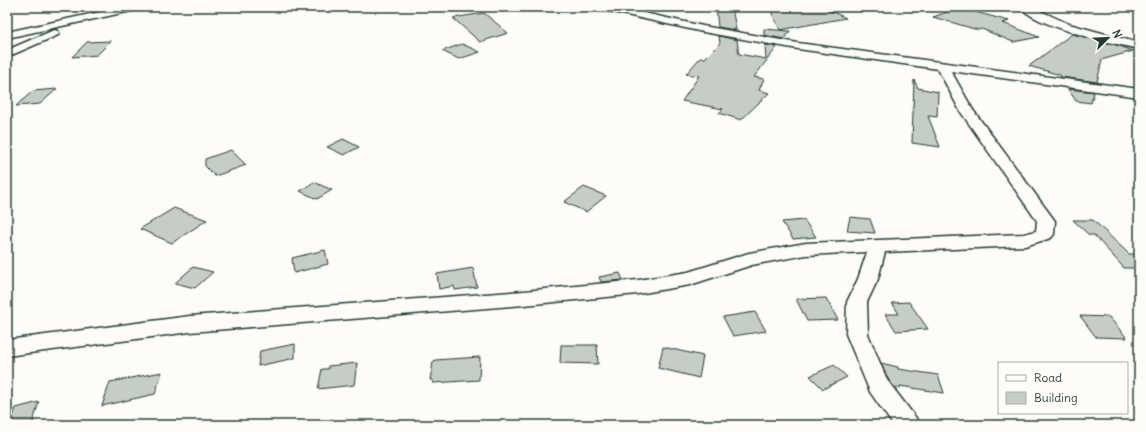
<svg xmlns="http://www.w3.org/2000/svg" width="1146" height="432" font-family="Delius,sans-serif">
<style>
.building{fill:#c6cdc7;stroke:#1f3d34}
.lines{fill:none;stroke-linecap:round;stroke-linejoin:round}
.minor-casing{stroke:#1f3d34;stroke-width:3}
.minor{fill:#fdfcf7;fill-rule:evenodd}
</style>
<rect width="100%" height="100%" fill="#fdfcf7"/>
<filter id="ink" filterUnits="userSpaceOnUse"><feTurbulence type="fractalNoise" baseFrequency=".025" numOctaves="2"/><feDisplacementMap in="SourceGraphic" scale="8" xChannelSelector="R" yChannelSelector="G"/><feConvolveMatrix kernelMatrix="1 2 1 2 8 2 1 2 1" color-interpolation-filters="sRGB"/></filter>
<g filter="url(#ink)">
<g class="building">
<path d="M716,7h16l4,23 -18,-3z"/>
<path d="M769,7h53l24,11 -66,12z"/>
<path d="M957,7l52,14 -6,2 36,14 -26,5 -31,-13 -4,1 -45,-13 23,-8z"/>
<path d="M484,13l24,20 -28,9 -27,-24z"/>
<path d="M764,29l26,2 -6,8 -20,-4z"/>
<path d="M1072,34l48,12 13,5 -32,9h1l-5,22 -36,-5 -1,-2 -31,-9z"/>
<path d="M719,36l18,4 2,14 27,5 -1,-14 12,2 -23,30 10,2 -5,11 10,3 -28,27 -22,-7 4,-4 -41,-8 17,-25 -13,-2 14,-16h5l15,-15z"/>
<path d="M111,41l-14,14 -25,2 15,-15z"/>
<path d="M462,44l18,8 -21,7 -17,-8z"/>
<path d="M914,80l4,8 20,4 -1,25 -9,-1 12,31 -28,-4z"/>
<path d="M57,89l-17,15 -24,2 17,-15z"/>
<path d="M1068,89l26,3 -3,11 -15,-2z"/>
<path d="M343,139l16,8 -15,8 -17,-8z"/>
<path d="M231,150l15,15 -31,11 -10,-10v-7z"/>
<path d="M314,182l18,8 -15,9 -17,-8z"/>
<path d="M584,187l22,9 -20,16 -22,-10z"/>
<path d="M174,208l33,12 -35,23 -32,-14z"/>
<path d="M850,217l20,2 5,14 -28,-2z"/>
<path d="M804,220l12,17 -23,2 -11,-17z"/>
<path d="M1073,220h20l36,34h10v14h-15l-30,-33h-5z"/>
<path d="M325,250l3,14 -34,9 -2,-15z"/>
<path d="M193,267l20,5 -18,16 -20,-5z"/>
<path d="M473,268l4,19 -22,3 -1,-4 -15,3 -2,-15z"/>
<path d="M620,273l3,7 -22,2 -2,-5z"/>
<path d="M826,298l12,22 -31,1 -11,-22z"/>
<path d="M909,302l19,27 -32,2 -11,-17h14l-7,-11z"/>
<path d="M755,312l11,19 -33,5 -10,-19z"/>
<path d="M1080,316l29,1 18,21 -31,-1z"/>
<path d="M295,344v14l-37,8 2,-15z"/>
<path d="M561,345h36l1,19 -38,-1z"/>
<path d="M663,347l40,9 -4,22 -41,-10z"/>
<path d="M480,357l-1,23 -46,3v-3h-3l3,-18 2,-2z"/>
<path d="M357,363l-3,22 -36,4 4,-20h6v-3z"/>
<path d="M881,363l17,4v2l40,6 6,18 -44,-7v2l-6,-1 -6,-8z"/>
<path d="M834,365l13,12 -24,12 -13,-13z"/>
<path d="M162,372l-7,22 -53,12 8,-24z"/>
<path d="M39,402l-7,23h-22l6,-17z"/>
</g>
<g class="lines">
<defs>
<g id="minor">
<path d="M123,7h18l-5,3 -129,28v-6z"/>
<path d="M599,7h18l86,19 95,17 341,46v8l-188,-26 22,39 82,111 -1,13 -3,4 -26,8 -140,6 -7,27 -11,23 1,32 19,46 29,38 3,7h-26l-23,-33 -24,-58 1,-32 11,-23 9,-27 -61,3 -54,10 -62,20 -52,9 -114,11 -334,27 -183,24v-16l183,-24 334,-25 114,-11 50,-8 61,-19 57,-10 218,-9 12,-3 1,-10 -77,-110 -22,-42 -140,-20 -95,-17 -99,-22z"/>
<path d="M1020,7h12l37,17 70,19v6c-27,-6 -102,-22 -119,-42z"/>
<path d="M54,30l4,1 1,2 -1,2 -51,22v-7z"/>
</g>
</defs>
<use href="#minor" class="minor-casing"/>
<use href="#minor" class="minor"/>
</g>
</g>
<rect width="1146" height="432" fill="none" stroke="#fdfcf7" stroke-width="24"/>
<rect x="12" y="12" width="1122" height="408" fill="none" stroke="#1f3d34" stroke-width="1.5" filter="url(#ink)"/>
<rect x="998" y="362" width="130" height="52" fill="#fdfcf7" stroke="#a4b0a9"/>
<rect x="1006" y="375" width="20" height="6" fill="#fdfcf7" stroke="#a4b0a9"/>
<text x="1034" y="382" font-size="12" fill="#1f3d34">Road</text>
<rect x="1006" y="392" width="20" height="12" fill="#c6cdc7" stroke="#a4b0a9"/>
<text x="1034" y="402" font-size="12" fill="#1f3d34">Building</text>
<g transform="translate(1108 38) rotate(66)" stroke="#fdfcf7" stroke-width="3" paint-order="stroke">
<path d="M0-3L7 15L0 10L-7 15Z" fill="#1f3d34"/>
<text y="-6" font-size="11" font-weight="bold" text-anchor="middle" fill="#1f3d34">N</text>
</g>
</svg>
